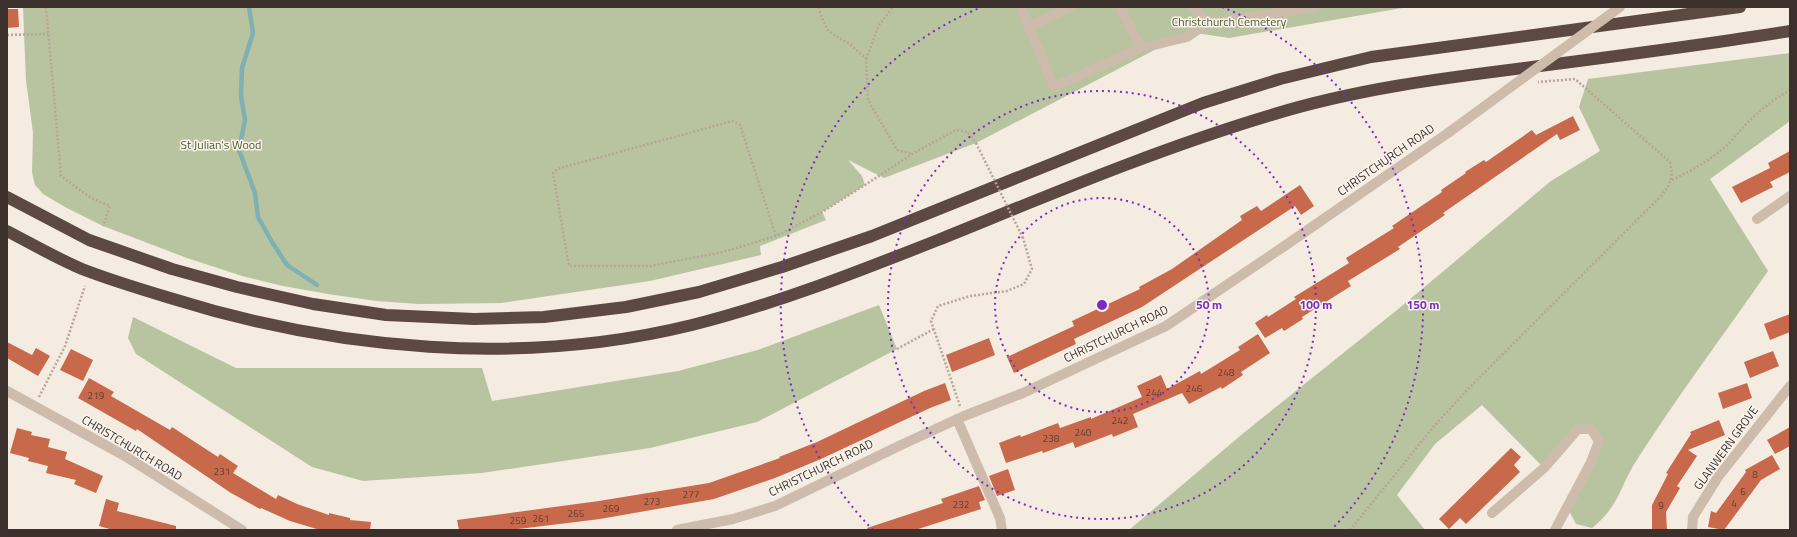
<svg xmlns="http://www.w3.org/2000/svg" width="1797" height="537" font-family="'Titillium Web',sans-serif">
<style>
.green{fill:#b8c4a0}
.lines{fill:none;stroke-linecap:round;stroke-linejoin:round}
.stream{stroke:#7fb0b2;stroke-width:4.5}
.building{fill:#c8694b}
.path{stroke:#b9a596;stroke-width:2.5;stroke-dasharray:2 2;stroke-linecap:butt}
.minor{stroke:#cdbbac;stroke-width:10}
.highway{stroke:#5c4a42;stroke-width:12}
.path-bridge{stroke:#b9a596;stroke-width:2.5;stroke-dasharray:2 2;stroke-linecap:butt}
.minor-bridge{stroke:#cdbbac;stroke-width:10}
.ring{fill:none;stroke:#7b2cbf;stroke-width:2;stroke-dasharray:2 4}
.labels{text-anchor:middle;stroke-width:3;stroke-linejoin:round;paint-order:stroke}
.number-label{font-size:10px;fill:#5e3e33}
.park-label{font-size:12px;fill:#4a5a2e;stroke:#fbf5ee}
.street-label{font-size:12px;fill:#3b302b;stroke:#fbf5ee}
.centre{fill:#7b2cbf;stroke:#fbf5ee;stroke-width:2}
.ring-label{font-size:12px;text-anchor:middle;font-weight:bold;fill:#7b2cbf;stroke:#fbf5ee;stroke-width:3;stroke-linejoin:round;paint-order:stroke}
</style>
<rect width="100%" height="100%" fill="#f4ebe1"/>
<g class="green">
<path d="M7,7h1401l-179,31 -40,-6 -213,111 -92,35 -36,-18 14,16 3,9 -43,27 4,8 -66,26 1,9 -111,26 -149,22 -82,1 -43,-3 -48,-7 -45,-8 -41,-10 -55,-18 -84,-32 -38,-19 -22,-13 -8,-9 -3,-13 1,-39 -7,-53 -3,-72z"/>
<path d="M1790,53v68l-80,58 58,92c-43,62 -89,123 -130,187 -18,27 -18,48 -46,70l-16,-4 -9,-17 32,-66 -8,-12h-13l-34,39 -62,-63 -47,39 -38,51 28,35h-296l117,-99 151,-121 154,-129 49,-30 -21,-44 9,-28z"/>
<path d="M879,305l18,44 -140,73 -107,26 -168,25 -119,8 -51,-14 -176,-113 -8,-16 5,-21 103,51h246l10,33 186,-30 80,-21z"/>
</g>
<g class="lines">
<path class="stream" d="M249,7l4,26 -11,35 -1,28 4,24 -6,30 16,43 3,24 14,25 15,23 30,20"/>
</g>
<g class="building">
<path d="M7,9h11l1,18 -12,1z"/>
<path d="M1573,116l7,14 -20,10 -3,-6 -114,79 2,2 -47,32 2,2 -52,32 3,5 -49,31 1,2 -19,12 -2,-3 -17,10 -10,-15 12,-8 1,2 28,-18 -2,-2 55,-34 -3,-5 48,-30 -2,-2 50,-34 -1,-2 25,-17 -1,-1 19,-12 2,2 46,-32 4,5z"/>
<path d="M1790,151v21l-20,10 3,5 -32,16 -9,-16 38,-19 -2,-5z"/>
<path d="M1300,185l14,21 -13,9 -6,-9 -153,101 -68,32 2,5 -62,29 -7,-16 67,-31 -2,-5 68,-32 -1,-2 33,-18 70,-49 -2,-4 17,-10 4,5z"/>
<path d="M1790,314v18l-20,8 -6,-16z"/>
<path d="M1258,334l12,19 -29,19 2,3 -21,14 -1,-2 -32,17 -7,-11 -49,21 5,13 -25,10 -1,-3 -37,14 -2,-6 -30,11 -1,-2 -36,12 -7,-20 21,-8 1,2 37,-14 2,5 31,-11v2l51,-22 -5,-11 24,-11 6,14 33,-18 1,3 39,-24 -2,-3z"/>
<path d="M989,338l6,17 -43,17 -6,-17z"/>
<path d="M7,342l25,13 4,-7 14,8 -12,20 -31,-18z"/>
<path d="M71,349l22,11 -10,21 -23,-11z"/>
<path d="M1773,351l6,15 -29,12 -6,-16z"/>
<path d="M89,378l25,14 -3,4 59,34 2,-3 46,30 2,-3 18,12 -5,7 43,26 2,-4 19,9 32,11v-2l21,5v2l21,2 -1,8h-50l-30,-9 -29,-13 -1,1 -29,-16 -94,-64 -1,2 -58,-33z"/>
<path d="M945,383l6,17 -21,8 -109,51 -46,19 -61,21 -114,20 -65,8 -25,3h-51l-2,-10 142,-19 110,-18 71,-25 -1,-1 38,-15 107,-51z"/>
<path d="M1747,383l5,15 -29,11 -5,-16z"/>
<path d="M1719,420l6,15 -37,15 9,6 -20,30 3,2 -14,24 1,18h-15v-25l16,-31 -2,-1 25,-39 -1,-2z"/>
<path d="M1790,427v19l-15,8 -8,-14z"/>
<path d="M17,428l15,4 -1,3 19,4 -2,8 19,5 -2,7 38,17 -7,17 -22,-9 2,-4 -30,-7 2,-7 -20,-5 1,-3 -19,-5z"/>
<path d="M1511,448l10,9 -7,8 6,7 -54,52 -6,-6 -11,11 -10,-10z"/>
<path d="M1772,455l8,14 -19,11 -37,50 -16,-3 3,-16 5,2 30,-41 -1,-2z"/>
<path d="M1008,469l7,21 -18,6 -8,-20z"/>
<path d="M979,486l6,14 -6,2 2,7 -66,21h-47l-1,-2 76,-25 -2,-4z"/>
<path d="M106,499l13,4 -2,8 59,15v4h-63l-14,-4z"/>
</g>
<g class="lines">
<g class="path">
<path d="M46,7l15,169 30,22 19,8 -7,20"/>
<path d="M819,7l1,6 8,18 23,14 15,14 2,41 29,50 15,4"/>
<path d="M7,35l41,-1"/>
<path d="M866,59l13,-34 14,-18"/>
<path d="M1672,180c19,-9 37,-19 53,-33 8,-7 15,-17 23,-25 13,-13 26,-23 42,-32"/>
<path d="M776,236l-36,-111 -7,-4 -176,48 -4,4 16,93h81l73,-14 53,-16 46,-24 43,-27 47,-31 44,-24 12,2 8,11"/>
<path d="M897,349l37,-20"/>
<path d="M39,397l26,-51 20,-60"/>
<path d="M960,406l-29,-85 7,-15 32,-10 37,-5 17,-7 8,-15 -9,-31"/>
<path d="M1350,530l85,-105 34,-37 192,-192c9,-11 13,-19 9,-34l-95,-83 -37,3"/>
</g>
<g class="minor">
<path d="M1021,7l33,80 87,-39 46,-11 23,-16"/>
<path d="M1120,7l21,41"/>
<path d="M1193,7l10,12 11,4 101,-16"/>
<path d="M1029,27l41,-20"/>
<path d="M1757,219l33,-23"/>
<path d="M7,391l118,65 117,74"/>
<path d="M957,419l43,99 2,12"/>
<path d="M1492,513l52,-45 34,-39h13l8,12 -8,21 -36,68"/>
<path d="M677,530l56,-11 42,-13 126,-61 63,-29 59,-23 143,-67 120,-81 162,-112"/>
<path d="M1692,530l1,-13 25,-40 72,-91"/>
</g>
<g class="highway">
<path d="M7,197l82,43 83,29 65,18 76,17 73,11 88,4 70,-2 82,-10 73,-15 83,-25 90,-31 331,-133 77,-24 91,-22 369,-50"/>
<path d="M7,231c25,13 49,27 75,38 28,11 58,20 88,29 166,52 351,69 522,27 84,-21 165,-53 246,-85 109,-44 217,-90 330,-124 86,-27 175,-38 264,-49 86,-11 172,-22 258,-36"/>
</g>
<path class="path-bridge" d="M976,143l47,95"/>
<path class="minor-bridge" d="M1448,133l172,-126"/>
</g>
<g class="ring">
<circle cx="1102" cy="305" r="107"/>
<circle cx="1102" cy="305" r="214"/>
<path d="M873 530A321 321 0 0 1 982 7M1222 7A321 321 0 0 1 1331 530"/>
</g>
<g class="labels">
<g class="number-label">
<text x="1226" y="376">248</text>
<text x="1194" y="392">246</text>
<text x="1154" y="396">244</text>
<text x="96" y="399">219</text>
<text x="1120" y="424">242</text>
<text x="1083" y="436">240</text>
<text x="1051" y="442">238</text>
<text x="222" y="475">231</text>
<text x="1755" y="478">8</text>
<text x="1743" y="495">6</text>
<text x="691" y="498">277</text>
<text x="652" y="505">273</text>
<text x="1734" y="507">4</text>
<text x="961" y="508">232</text>
<text x="1661" y="509">9</text>
<text x="611" y="512">269</text>
<text x="576" y="517">265</text>
<text x="541" y="522">261</text>
<text x="518" y="524">259</text>
</g>
<g class="park-label">
<text x="1229" y="26">Christchurch Cemetery</text>
<text x="221" y="149">St Julian's Wood</text>
</g>
<g class="street-label">
<text transform="translate(1386 160) rotate(-35)" y="4">CHRISTCHURCH ROAD</text>
<text transform="translate(1116 334) rotate(-26)" y="4">CHRISTCHURCH ROAD</text>
<text transform="translate(132 448) rotate(31)" y="4">CHRISTCHURCH ROAD</text>
<text transform="translate(1726 448) rotate(-54)" y="4">GLANWERN GROVE</text>
<text transform="translate(821 468) rotate(-26)" y="4">CHRISTCHURCH ROAD</text>
</g>
</g>
<circle cx="1102" cy="305" r="6" class="centre"/>
<g class="ring-label">
<text x="1209" y="309">50 m</text>
<text x="1316" y="309">100 m</text>
<text x="1423" y="309">150 m</text>
</g>
<rect width="1797" height="537" fill="none" stroke="#3b302b" stroke-width="16"/>
</svg>
